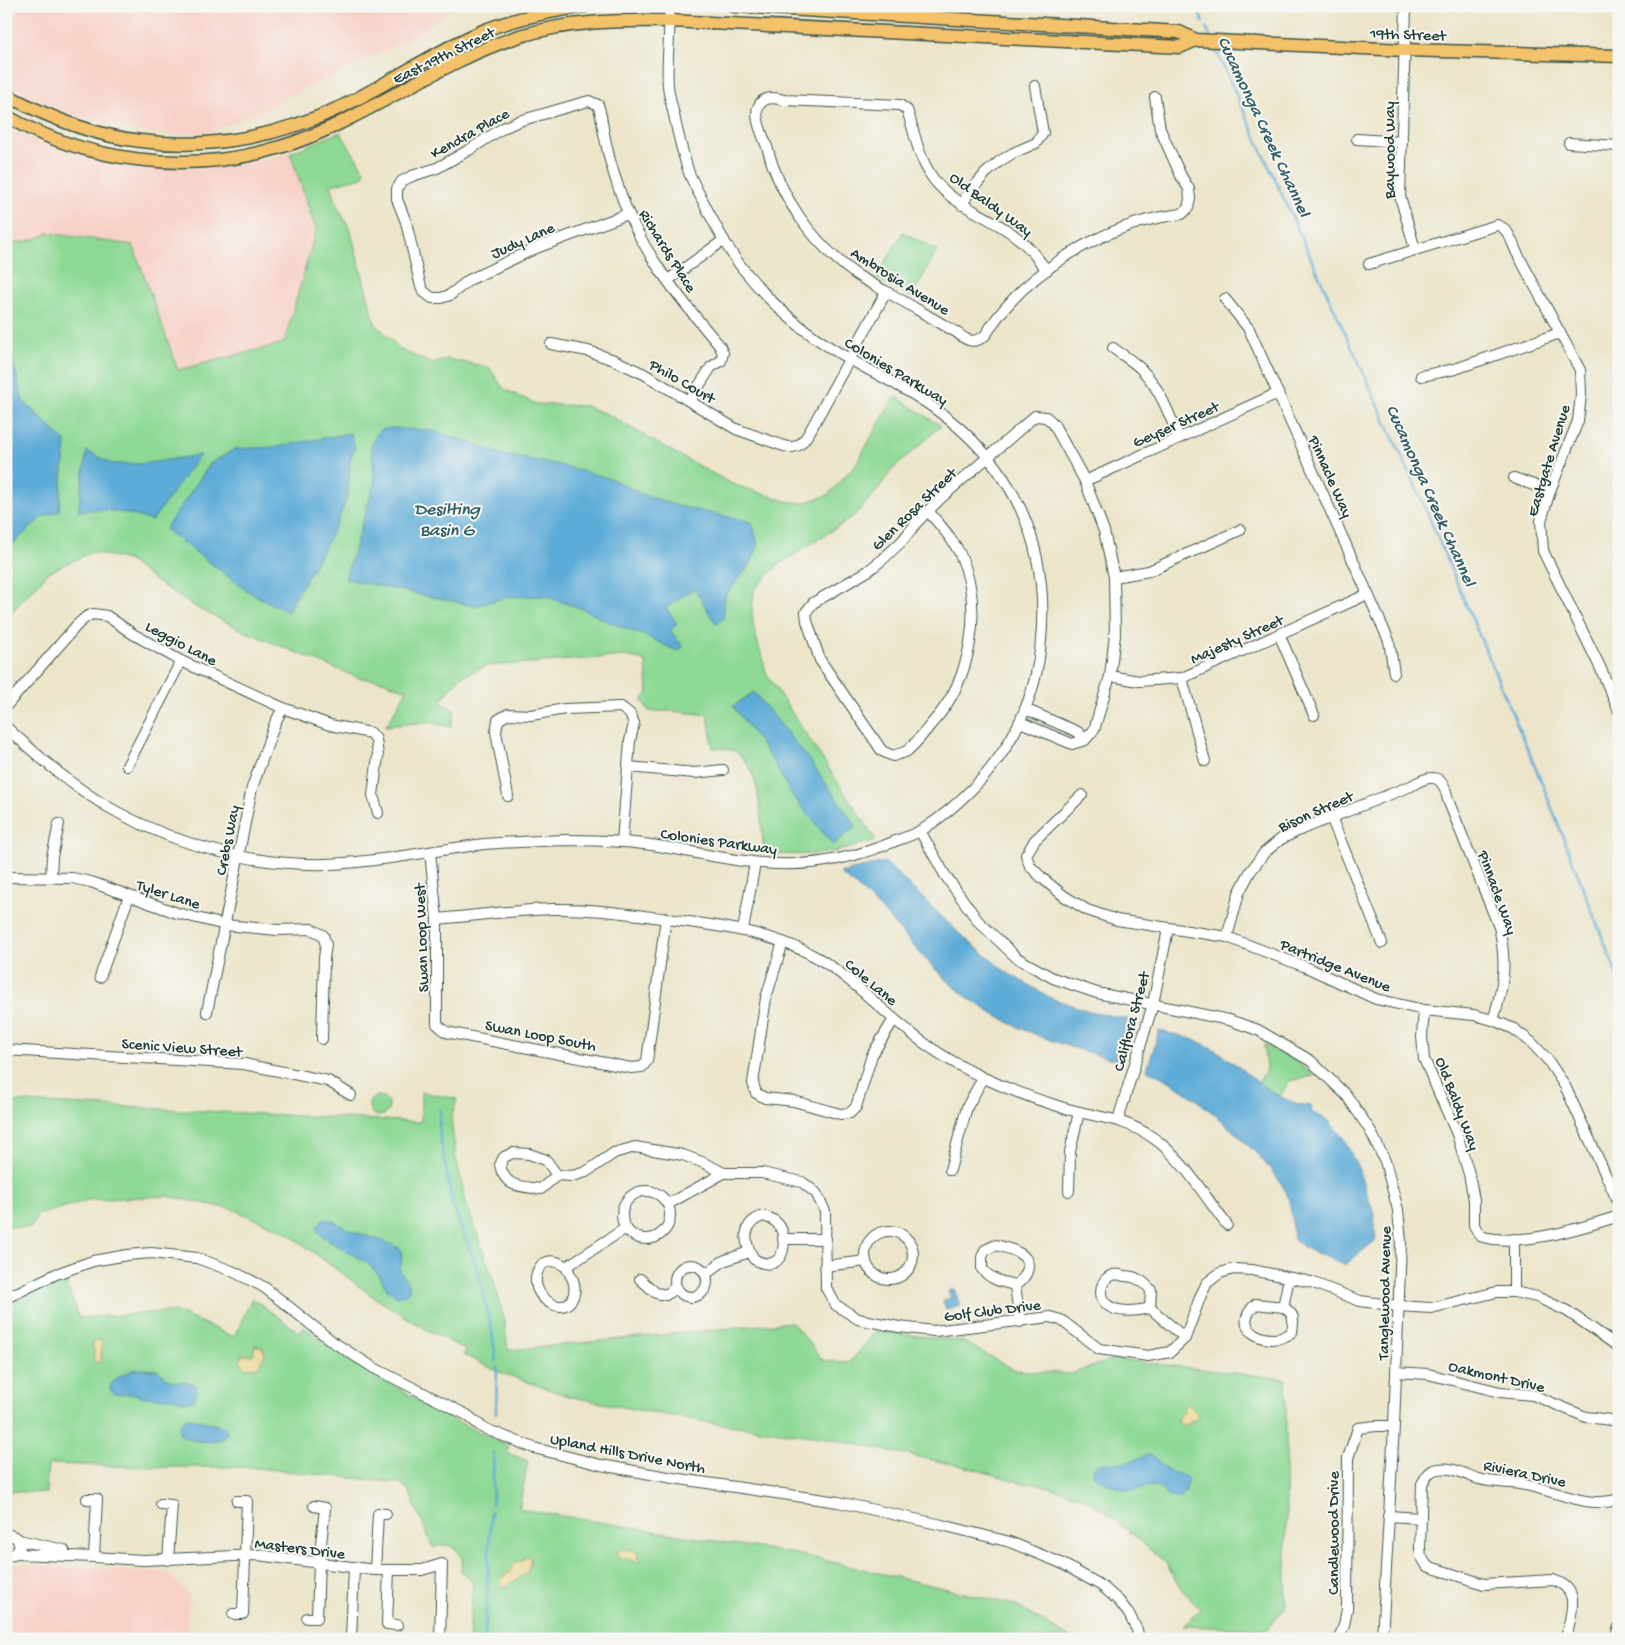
<svg xmlns="http://www.w3.org/2000/svg" width="1625" height="1645" font-family="'Gochi Hand',sans-serif">
<style>
.built{fill:#f7d1c7}
.green{fill:#8ed996;stroke:#568b65}
.sand{fill:#eeda9e;stroke:#868c69}
.water{fill:#5dabd7;stroke:#3e7486}
.lines{fill:none;stroke-linecap:round;stroke-linejoin:round}
.stream{stroke:#5dabd7;stroke-width:2.5}
.minor-casing{stroke:#3e564a;stroke-width:12}
.major-casing{stroke:#3e564a;stroke-width:15}
.minor{stroke:#fff;stroke-width:10}
.major{stroke:#f3c26a;stroke-width:12}
.labels{text-anchor:middle;stroke-width:4;stroke-linejoin:round;paint-order:stroke}
.street-label{font-size:16px;fill:#1f3d34;stroke:#f6f6f2}
.water-label{font-size:18px;font-style:italic;fill:#325e65;stroke:#f6f6f2}
</style>
<rect width="100%" height="100%" fill="#f6f6f2"/>
<filter id="ink" filterUnits="userSpaceOnUse"><feTurbulence type="fractalNoise" baseFrequency=".02" numOctaves="2"/><feDisplacementMap in="SourceGraphic" scale="10" xChannelSelector="R" yChannelSelector="G"/><feConvolveMatrix kernelMatrix="1 2 1 2 8 2 1 2 1" color-interpolation-filters="sRGB"/></filter>
<filter id="wash" filterUnits="userSpaceOnUse"><feTurbulence type="fractalNoise" baseFrequency=".0096" numOctaves="4" result="noise"/><feDisplacementMap in="SourceGraphic" scale="20" xChannelSelector="R" yChannelSelector="G"/><feGaussianBlur stdDeviation="1.12" result="paint"/><feColorMatrix in="noise" values="0 0 0 0 0 0 0 0 0 0 0 0 0 0 0 0 0 1.4 0 .05"/><feComposite in="paint" operator="in"/></filter>
<g filter="url(#wash)">
<rect width="100%" height="100%" fill="#ece5ca"/>
<g class="built">
<path d="M6,6h451l-46,32 -174,84 -37,12 -32,1 -32,-4 -28,-6 -44,-13 -37,-16 -21,-13z"/>
<path d="M6,126l44,21 54,12 43,6 47,4 49,-5 47,-11 26,77 -32,113 -106,27 -45,-125 -84,-12 -11,6 -15,4h-17z"/>
<path d="M6,1563l162,10 21,21 -2,45 -181,-2z"/>
</g>
<g class="green">
<path d="M340,132l25,40 -3,5 -31,8 7,23 12,21 25,94 26,27 32,14 14,-5 42,8 15,22 32,15 49,2 22,8 48,28 77,42 54,17 17,2 25,-8 28,-31 39,-68 46,30 -49,44 -17,23 -21,23 -77,50 -23,24 -2,22 2,18 13,45 109,165c-11,3 -22,7 -34,10 -25,6 -51,5 -77,3 -7,-31 0,-80 -29,-101 -6,-4 -15,-4 -23,-4l-5,-33 -36,-4h-23l-7,-11 6,-7 -2,-31 -19,-6 -141,10 -26,11 -20,25 15,8 -4,17 -23,-5 -42,4 21,-36 -28,-10 -20,-2 -115,-47 -47,-23 -42,-27 -27,-21 -36,-8 -43,20 -43,46v-375c16,0 28,-2 42,-10l85,12 45,125 106,-27 32,-113 -26,-77z"/>
<path d="M903,232l34,19 -26,47 -35,-20z"/>
<path d="M1264,1044l34,19 16,13 -25,5 -10,17 -21,-15 8,-13z"/>
<path d="M421,1092l36,7 -6,20 5,39 10,44 27,77 11,40 4,31 284,-28 32,39 26,1 26,-31 86,10 53,29 56,4 43,-15 172,20v228l-19,22 -84,-3 18,-17 -21,-21 -14,-25 -60,-51 -24,-15 -46,-14 -9,1 -61,-17 -140,-29 -120,-16 -79,-14 -59,-12 -69,-24 -35,-17 2,-5 -42,-22 -49,-30 -89,-66 -54,-23 -65,-13 -79,4 -50,15 -7,13 -25,-2v-125l415,21z"/>
<circle cx="379" cy="1106" r="10"/>
<path d="M64,1278l15,40 96,-7 59,26 18,-39 48,35 4,-6 43,32 102,59 60,28 -2,7 21,8 -9,48 283,46 213,50 57,34h-603l4,-57 -13,-11c9,-18 -11,-32 -27,-23l-24,-57 -9,-8 -152,-16h-97l-103,-3 -2,29 -40,-2v-185l19,-13z"/>
</g>
<g class="sand">
<path d="M96,1340l5,1 1,2 -1,19 -2,1 -6,-3 1,-8 -2,-9z"/>
<path d="M255,1345l7,2 3,8 -3,4 -3,8 -13,1 -6,-7 1,-6h12z"/>
<path d="M1186,1404h3l9,10 -1,4 -12,8 -7,-3 -1,-4 6,-6 1,-7z"/>
<path d="M621,1549l16,2 3,11h-3l-20,-6 1,-5z"/>
<path d="M525,1557h4l2,3 -4,13 -22,14 -4,-2v-7l9,-6 5,-10 7,-1z"/>
</g>
<g class="water">
<path d="M6,335l17,66 43,41 -7,69 -17,6 -36,34z"/>
<path d="M390,428l39,2 37,11 37,14 52,9 57,15 30,15 36,12 74,16 6,24 -8,19 -25,31 -2,23 -7,5 -22,-36 -28,20 11,16 -7,6 13,17 -6,4 -29,-14 -44,-17 -21,-11 -39,-13 -37,1 -32,9 -130,-27 30,-97 -4,-36 8,-16z"/>
<path d="M350,433l5,15c-10,16 -3,35 -9,52 -14,40 -39,76 -59,112l-41,-22 -81,-61 46,-66 24,-14 42,-2z"/>
<path d="M87,451l25,13h29l59,-9 -48,66c-23,-8 -49,-14 -74,-10z"/>
<path d="M754,692l56,69 46,65 -23,19 -41,-50 -19,-34 -40,-55z"/>
<path d="M885,862l76,73 45,37 47,27 36,12 39,8 -11,41c-62,-16 -118,-34 -167,-77 -24,-21 -44,-46 -65,-69 -14,-15 -29,-28 -45,-41z"/>
<path d="M1159,1031c22,4 45,10 64,24 29,20 52,48 89,51l-1,6 17,8 16,19 14,29 16,46 2,26 -31,25 -40,-17 -11,-9c-2,-14 -2,-29 -6,-42 -10,-31 -85,-95 -114,-113 -8,-5 -18,-10 -27,-14z"/>
<path d="M323,1219c14,1 20,9 32,13 16,6 31,8 45,17l2,5 -2,16 10,18 -2,4 -6,4 -6,-1 -9,-5 -8,-15 -12,-12 -45,-27 -4,-4 -1,-5z"/>
<path d="M954,1289l6,16 -14,4 -3,-8 8,-3 -3,-7z"/>
<path d="M140,1369l17,1 15,12h15l6,1 4,3v7l-3,7 -8,2 -12,-4 -30,-1 -10,-3h-19l-4,-3 -1,-4 2,-4 5,-5 15,-8z"/>
<path d="M189,1418l31,7 6,3 1,5 -3,6c-15,3 -32,5 -45,-6 0,-8 2,-12 10,-15z"/>
<path d="M1148,1455c9,1 10,7 16,13 7,6 17,5 23,10 1,8 -1,14 -7,20 -16,0 -12,-4 -23,-12 -10,-1 -14,4 -23,4 -14,1 -29,-8 -41,-15l1,-8c11,-7 22,-2 34,-5 7,-1 12,-6 20,-7z"/>
</g>
<g class="lines">
<g class="stream">
<path d="M1196,6l7,16"/>
<path d="M1206,28l4,8"/>
<path d="M1214,46l209,457 119,280 77,197"/>
<path d="M440,1109l-1,22 13,72 26,68 14,60 4,30"/>
<path d="M496,1413l1,-46"/>
<path d="M492,1504l2,-52"/>
<path d="M485,1639l6,-128"/>
</g>
</g>
</g>
<g filter="url(#ink)">
<g class="lines">
<defs>
<g id="minor">
<path d="M1406,6l-6,190 15,53"/>
<path d="M1357,139l45,3"/>
<path d="M1569,143l50,3"/>
<path d="M962,205l6,-11 18,-21 14,-12 13,-8 23,-10 7,-10 -8,-47"/>
<path d="M628,214l-92,34 -67,32 -19,15 -9,3h-9l-9,-7 -3,-8 -14,-61 -9,-23v-10l5,-8 10,-5 25,-8 32,-18 34,-22 16,-7 59,-17 11,-3 9,4c4,10 4,22 7,33 3,17 8,34 14,51 19,59 60,109 100,156l4,8 -2,8 -10,6 -21,33"/>
<path d="M1369,264l128,-39c12,3 15,18 20,28l63,117 1,25 -3,26 -28,70 -9,30 2,30 57,116 19,44"/>
<path d="M1047,270c-9,-10 -17,-23 -28,-31 -28,-24 -68,-32 -89,-65 -13,-21 -15,-41 -23,-64l-7,-5 -116,-5c-10,-3 -21,-4 -26,7 -4,11 5,29 9,40 13,50 45,95 87,126 10,7 22,13 33,19 23,13 46,27 69,40 9,7 16,13 27,5 4,-2 6,-8 9,-12 8,-12 19,-24 30,-35 44,-40 101,-70 160,-76l6,-6 2,-9 -1,-10 -8,-13 -21,-47 -5,-32"/>
<path d="M668,280l56,-40"/>
<path d="M1225,299l24,30 140,312 5,32"/>
<path d="M551,344l37,7 26,9 30,14 92,55 48,17c15,4 19,-4 26,-15l76,-139"/>
<path d="M1113,348c9,7 20,13 28,21 19,19 28,45 38,69"/>
<path d="M1421,376l34,-7 105,-36"/>
<path d="M1514,478l36,13"/>
<path d="M1085,481l193,-88"/>
<path d="M928,511c11,13 24,26 32,43 24,53 12,125 -27,168 -8,9 -16,21 -26,29 -3,2 -10,3 -14,5l-11,-5 -62,-91 -13,-39 -1,-9 7,-9 55,-32 15,-12 20,-19 14,-18 24,-24 94,-82 11,1 7,6 32,58 19,50 10,46 1,58 -5,41 -16,54 -9,10 -13,4 -52,-22"/>
<path d="M1114,577l35,-6 91,-41"/>
<path d="M1279,634l35,81"/>
<path d="M1110,676l29,5 43,-3 186,-84"/>
<path d="M1182,678l23,83"/>
<path d="M6,706l71,-81 9,-8 7,-3 14,2 26,18 48,27 102,47 47,17 41,8 5,6 2,17 -5,39 5,18"/>
<path d="M1025,709l53,23 7,8"/>
<path d="M6,727c34,31 70,63 111,85 73,39 157,59 240,50 43,-4 85,-13 128,-18 26,-2 53,-3 80,-4 33,0 66,1 99,7 29,5 59,12 88,15 51,7 99,-2 146,-22 9,-3 19,-7 27,-12 17,-11 32,-24 46,-38 41,-39 66,-94 70,-150 9,-97 -28,-176 -107,-232 -29,-21 -63,-36 -95,-55 -33,-20 -65,-46 -90,-77 -18,-20 -30,-44 -42,-67 -6,-12 -13,-24 -18,-36 -6,-19 -11,-38 -15,-58 -2,-9 -5,-19 -6,-29 -2,-26 3,-53 1,-80"/>
<path d="M127,766l54,-105"/>
<path d="M628,767l67,6 28,-3"/>
<path d="M1082,795l-47,45 -9,15 4,11 12,12 22,18 23,14 30,10 110,17 79,30 70,32 48,11 50,5 19,5 21,9 17,13 16,17 18,27 54,118"/>
<path d="M508,796l-12,-64 2,-12 10,-6 23,1 34,-6 56,-2 9,7 4,9 -4,18 -8,101"/>
<path d="M1331,817l51,126"/>
<path d="M920,831l25,44 33,46 39,37 36,20 44,15 132,27 29,10 53,31 36,35 23,34 15,31 13,49 3,32 -7,184 -12,213"/>
<path d="M430,852l7,67v105l9,8 185,36 11,-1 5,-6 19,-143"/>
<path d="M6,877l66,1 19,4 86,31 48,12 53,5 33,-1 12,6 3,10 -2,13 -2,81"/>
<path d="M51,877l1,-20 7,-33"/>
<path d="M437,919c38,-3 77,-9 115,-10 39,-1 78,5 116,10 52,7 104,13 150,39 33,20 58,47 87,70 23,20 52,37 79,50 26,12 53,22 80,30 33,10 56,8 88,29 30,20 53,60 75,88"/>
<path d="M743,930l12,-67"/>
<path d="M1227,937l12,-44 11,-21 14,-19 17,-14 21,-10 109,-43c21,-13 32,-12 37,14l51,127c8,35 5,59 -6,93"/>
<path d="M783,942l-17,56 -13,85 3,10 9,5 29,3 46,13 10,-1 6,-6 16,-52 22,-36"/>
<path d="M100,977l29,-81"/>
<path d="M1424,1010l-2,27 2,22 33,75 12,40 5,26v25l6,11c38,12 101,-8 139,-20"/>
<path d="M207,1012l45,-224 23,-65 8,-15"/>
<path d="M6,1050l238,14 84,17 23,14"/>
<path d="M1118,1120l35,-116 15,-75"/>
<path d="M950,1170l17,-63 16,-29"/>
<path d="M557,1175l-16,14c-21,-3 -36,-1 -41,-24l4,-8 9,-4 16,1 17,6 11,15 15,1 14,-4 28,-19 21,-6 48,8 21,8 20,10h38l40,9 14,11 9,18 1,77 10,17 22,14 41,8 35,4 116,-14 11,3 38,29 49,7 22,-4 15,-14 16,-43 6,-12 13,-10 14,-4 18,1 59,12 49,19 38,5 33,2 66,-16h17l23,5 30,14 52,36"/>
<circle cx="646" cy="1215" r="24"/>
<path d="M1069,1191l1,-39 9,-40"/>
<path d="M668,1204l56,-31"/>
<path d="M763,1216c6,2 11,3 15,8 12,14 6,53 -24,35 -11,-17 -12,-36 9,-43z"/>
<circle cx="889" cy="1255" r="24"/>
<path d="M783,1239h43"/>
<circle cx="691" cy="1281" r="16"/>
<path d="M825,1266l41,-5"/>
<path d="M566,1267c3,6 7,11 8,17 3,15 -8,27 -22,20 -30,-15 -14,-58 14,-37l60,-39"/>
<path d="M706,1274l17,-13 26,-9"/>
<path d="M640,1279l16,14 10,2 10,-8"/>
<path d="M1015,1285c-13,-3 -24,-5 -33,-16v-12l3,-7 11,-5c7,2 16,4 23,8 16,9 8,25 -4,32l5,37"/>
<path d="M1514,1292v-53"/>
<path d="M6,1298l50,-24 37,-13 34,-6 24,-2 46,5 35,13 32,16 69,55 41,26 93,47 16,13 51,20 67,17 72,13 165,24 104,23 68,17 51,21 41,23 17,15 10,13 8,16 2,9"/>
<path d="M1283,1307c12,7 11,12 9,25 -21,18 -65,-2 -36,-28l27,3 6,-29"/>
<path d="M1150,1308c-13,3 -33,6 -44,-4 -9,-9 -5,-26 7,-29 3,-1 8,0 11,1 12,0 19,5 27,14l-1,18 35,30"/>
<path d="M1396,1372l32,2 72,18 33,3 53,22 33,4"/>
<path d="M87,1499h10l-3,58"/>
<path d="M161,1504l11,1 -4,55"/>
<path d="M1388,1516l33,2"/>
<path d="M6,1536l4,-1 7,3 3,9 -6,8 -8,1"/>
<path d="M19,1540l45,10"/>
<path d="M17,1554l77,3 49,3 115,-5 117,15h47l20,-6 -2,75"/>
<path d="M375,1570l3,-56h8"/>
<path d="M389,1570l-2,54 10,1"/>
<path d="M233,1614h10l4,-113h-10"/>
<path d="M307,1618h10l2,-56 6,-54 -11,-2"/>
<path d="M351,1639l3,-71"/>
<path d="M1339,1639l5,-14 3,-16 1,-151 10,-30 18,-2h18"/>
<path d="M1566,1639c4,-24 17,-50 -13,-59l-69,4 -57,-18 -6,-10 -1,-8 2,-64c4,-7 7,-14 16,-15 14,-3 27,6 41,10 14,4 31,3 46,6 31,5 63,25 94,14"/>
<path d="M1615,1639l4,-12"/>
</g>
<g id="major">
<path d="M734,6l445,26 17,8 208,10 215,6"/>
<path d="M6,95c42,22 88,41 135,46 69,9 140,-5 202,-35 47,-23 91,-54 140,-75 32,-13 68,-20 102,-25"/>
<path d="M6,116c80,46 182,59 271,32 25,-7 50,-18 73,-30 56,-28 110,-63 170,-82 49,-15 100,-16 150,-15l510,26 16,-7"/>
</g>
</defs>
<use href="#minor" class="minor-casing"/>
<use href="#major" class="major-casing"/>
<use href="#minor" class="minor"/>
<use href="#major" class="major"/>
</g>
</g>
<g class="labels">
<g class="street-label">
<text transform="translate(1408 33) rotate(2)" y="6">19th Street</text>
<text transform="translate(443 54) rotate(-26)" y="6">East 19th Street</text>
<text transform="translate(469 132) rotate(-29)" y="6">Kendra Place</text>
<text transform="translate(1388 150) rotate(-90)" y="6">Baywood Way</text>
<text transform="translate(992 203) rotate(36)" y="6">Old Baldy Way</text>
<text transform="translate(522 239) rotate(-24)" y="6">Judy Lane</text>
<text transform="translate(669 250) rotate(58)" y="6">Richards Place</text>
<text transform="translate(901 280) rotate(32)" y="6">Ambrosia Avenue</text>
<text transform="translate(897 370) rotate(31)" y="6">Colonies Parkway</text>
<text transform="translate(683 380) rotate(30)" y="6">Philo Court</text>
<text transform="translate(1175 423) rotate(-24)" y="6">Geyser Street</text>
<text transform="translate(1547 460) rotate(-73)" y="6">Eastgate Avenue</text>
<text transform="translate(1332 476) rotate(66)" y="6">Pinnacle Way</text>
<text transform="translate(913 508) rotate(-44)" y="6">Glen Rosa Street</text>
<text transform="translate(1236 638) rotate(-24)" y="6">Majesty Street</text>
<text transform="translate(182 642) rotate(28)" y="6">Leggio Lane</text>
<text transform="translate(1315 810) rotate(-24)" y="6">Bison Street</text>
<text transform="translate(226 840) rotate(-79)" y="6">Crebs Way</text>
<text transform="translate(719 840) rotate(8)" y="6">Colonies Parkway</text>
<text transform="translate(1499 892) rotate(70)" y="6">Pinnacle Way</text>
<text transform="translate(169 893) rotate(18)" y="6">Tyler Lane</text>
<text transform="translate(420 938) rotate(-92)" y="6">Swan Loop West</text>
<text transform="translate(1336 964) rotate(22)" y="6">Partridge Avenue</text>
<text transform="translate(872 981) rotate(40)" y="6">Cole Lane</text>
<text transform="translate(1130 1021) rotate(-75)" y="6">Califlora Street</text>
<text transform="translate(541 1034) rotate(11)" y="6">Swan Loop South</text>
<text transform="translate(182 1046) rotate(4)" y="6">Scenic View Street</text>
<text transform="translate(1459 1103) rotate(69)" y="6">Old Baldy Way</text>
<text transform="translate(1383 1293) rotate(-89)" y="6">Tanglewood Avenue</text>
<text transform="translate(992 1309) rotate(-7)" y="6">Golf Club Drive</text>
<text transform="translate(1497 1375) rotate(13)" y="6">Oakmont Drive</text>
<text transform="translate(628 1452) rotate(11)" y="6">Upland Hills Drive North</text>
<text transform="translate(1525 1472) rotate(12)" y="6">Riviera Drive</text>
<text transform="translate(1332 1533) rotate(-90)" y="6">Candlewood Drive</text>
<text transform="translate(300 1547) rotate(7)" y="6">Masters Drive</text>
</g>
<g class="water-label">
<text transform="translate(1265 126) rotate(65)" y="6">Cucamonga Creek Channel</text>
<text transform="translate(1432 495) rotate(66)" y="6">Cucamonga Creek Channel</text>
<text x="447" y="514">Desilting<tspan x="447" dy="21">Basin G</tspan></text>
</g>
</g>
<rect width="1625" height="1645" fill="none" stroke="#f6f6f2" stroke-width="25"/>
</svg>
